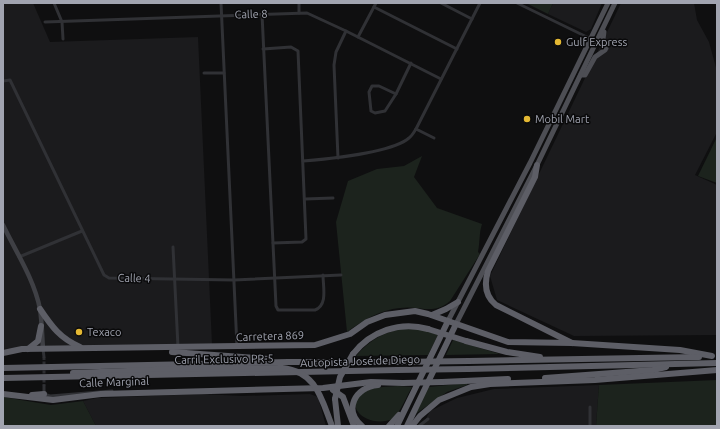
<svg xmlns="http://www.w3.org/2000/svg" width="720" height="429" font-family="Ubuntu,sans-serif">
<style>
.built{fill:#1b1b1d}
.green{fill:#1c231d}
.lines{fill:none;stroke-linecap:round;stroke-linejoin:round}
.street-tunnel{stroke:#2c2d30;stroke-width:3;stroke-dasharray:3 1.5;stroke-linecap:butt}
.street{stroke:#303135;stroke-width:3}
.secondary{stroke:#3f4045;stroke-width:4.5}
.primary{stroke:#4d4e54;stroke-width:5}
.highway{stroke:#5d5e66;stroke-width:6}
.highway-bridge{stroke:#5d5e66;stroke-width:6}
.poi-dot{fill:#e4b833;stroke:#0a0a0b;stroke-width:1.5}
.labels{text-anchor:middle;stroke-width:3;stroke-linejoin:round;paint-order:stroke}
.street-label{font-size:11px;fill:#a1a4b0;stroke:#0a0a0b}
.poi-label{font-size:11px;fill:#a1a4b0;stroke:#0a0a0b;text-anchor:start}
</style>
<rect width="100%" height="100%" fill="#0f0f10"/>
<g class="built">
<path d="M3,3h30l17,39 148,-5 14,307 -209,5z"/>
<path d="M553,3h49l-11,26 -5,3 -38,-18z"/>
<path d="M621,3h73l3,17 12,22 3,11 5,18v61l-22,43 22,10v150l-143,1 -77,-36 -7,-24z"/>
<path d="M599,385l-3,41h-174l8,-15 27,-13 37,-9z"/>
<path d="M202,394l40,2 68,-2 8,3 8,29h-230l-13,-25 14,-3z"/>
</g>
<g class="green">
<path d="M526,3h27l-5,11z"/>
<path d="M717,137v46l-19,-7z"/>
<path d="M422,156l-8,21 23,31 45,16c-3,9 -2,18 -4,28l2,2 -30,47c-17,15 -30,4 -50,7 -20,2 -37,12 -53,24l-11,-110 12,-41 29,-12 27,-3z"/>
<path d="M408,328l17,2 13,5 -10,20 -72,1c14,-17 30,-25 52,-28z"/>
<path d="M453,340l47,14 -54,1z"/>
<path d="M717,380v46h-121l3,-41z"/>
<path d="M467,383v2l-20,7 -33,23 15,-28z"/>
<path d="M398,386l14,1c-6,10 -11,24 -19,32 -25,10 -52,-13 -29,-27 10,-6 23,-5 34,-6z"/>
<path d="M3,397l48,8 32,-4 13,25h-93z"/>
</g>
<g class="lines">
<path class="street-tunnel" d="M44,357v29"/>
<g class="street">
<path d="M54,3l8,19 1,17"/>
<path d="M221,3l16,344"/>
<path d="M441,3l31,16"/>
<path d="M517,3l74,36 5,5"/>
<path d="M374,7l83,42"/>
<path d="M299,13v-10"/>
<path d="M262,14l14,292 2,4h37c13,-5 8,-23 8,-35"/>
<path d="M45,22l262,-9 39,18 95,48"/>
<path d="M358,37l18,-34"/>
<path d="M263,49l28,-2 7,4 8,188 -4,3 -29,1"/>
<path d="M204,73h20"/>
<path d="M3,81l7,-1 94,195 5,3 125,2 107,-5"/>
<path d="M372,86h7l17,8 -11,17 -10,2 -4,-2 -2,-19z"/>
<path d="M396,94l15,-31"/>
<path d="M416,129l18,9"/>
<path d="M338,158l-4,-93 2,-13 10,-21"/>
<path d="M303,161c24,-2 88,-8 106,-23 3,-2 5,-6 7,-9l64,-126"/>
<path d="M305,199l28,-1"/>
<path d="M173,247l5,100"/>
<path d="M19,257l63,-26"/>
<path d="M43,349l1,8"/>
<path d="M44,386v8l6,2 62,-5"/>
<path d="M419,426l9,-7"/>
<path d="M590,426v-19"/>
</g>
<path class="secondary" d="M3,225c13,27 31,54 37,84 2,13 2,26 3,40"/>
<g class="primary">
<path d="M604,32l-1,7 3,9"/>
<path d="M581,75h4l10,-18 10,-7"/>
<path d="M448,321l82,-158 78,-160"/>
<path d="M456,324l81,-159 78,-162"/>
</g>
<g class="highway">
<path d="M537,165l-2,12 -47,94c-4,13 -3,25 8,34l76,38"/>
<path d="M40,309c12,18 20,29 40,38"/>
<path d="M432,315l14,-6 12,-7"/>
<path d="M466,341l41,11 33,5"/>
<path d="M28,349l10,-8 3,-15"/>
<path d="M172,352l97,7"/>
<path d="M3,353l19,-4 293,-4 35,-11 17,-12 18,-7 30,-4 13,3 80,28 64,1 108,7 32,6"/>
<path d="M353,354c18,-23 47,-33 75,-25"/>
<path d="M469,361l230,-4"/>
<path d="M3,368l285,-6h110"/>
<path d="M468,369l249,-6"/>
<path d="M73,373l109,-4"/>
<path d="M3,378l394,-8"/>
<path d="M545,378l108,-8 13,-3"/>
<path d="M442,382l66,-3"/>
<path d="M333,390l10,7 11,29"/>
<path d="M3,394l50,6 48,-6 222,-6 48,-6 32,1"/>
<path d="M32,395l12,-1"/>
<path d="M335,399l3,27"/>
<path d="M362,426c-19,-16 -7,-39 16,-41"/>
<path d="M389,426l10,-11"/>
<path d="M397,426l51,-105"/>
<path d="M407,426l49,-102"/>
<path d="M412,426l8,-10 19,-16 32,-13 19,-3 105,-4 122,-10"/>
</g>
<g class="highway-bridge">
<path d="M428,329l38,12"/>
<path d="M398,362l71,-1"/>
<path d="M182,369l100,-1c35,4 39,30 50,58"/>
<path d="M397,370l71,-1"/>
<path d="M403,383l39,-1"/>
<path d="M335,399l5,-22 13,-23"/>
</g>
</g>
<g class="poi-dot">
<circle cx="558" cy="42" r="4"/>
<circle cx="527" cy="119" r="4"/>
<circle cx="79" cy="332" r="4"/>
</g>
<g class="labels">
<g class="street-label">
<text transform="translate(251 14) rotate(-2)" y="4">Calle 8</text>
<text transform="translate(134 278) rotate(2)" y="4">Calle 4</text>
<text transform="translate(270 336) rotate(-2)" y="4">Carretera 869</text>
<text transform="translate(224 359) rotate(-1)" y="4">Carril Exclusivo PR-5</text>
<text transform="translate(360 361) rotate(-2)" y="4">Autopista José de Diego</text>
<text transform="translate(114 382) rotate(-2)" y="4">Calle Marginal</text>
</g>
<g class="poi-label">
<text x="566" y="46">Gulf Express</text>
<text x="535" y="123">Mobil Mart</text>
<text x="87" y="336">Texaco</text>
</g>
</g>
<rect width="720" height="429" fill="none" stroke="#a1a4b0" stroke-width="8"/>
</svg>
